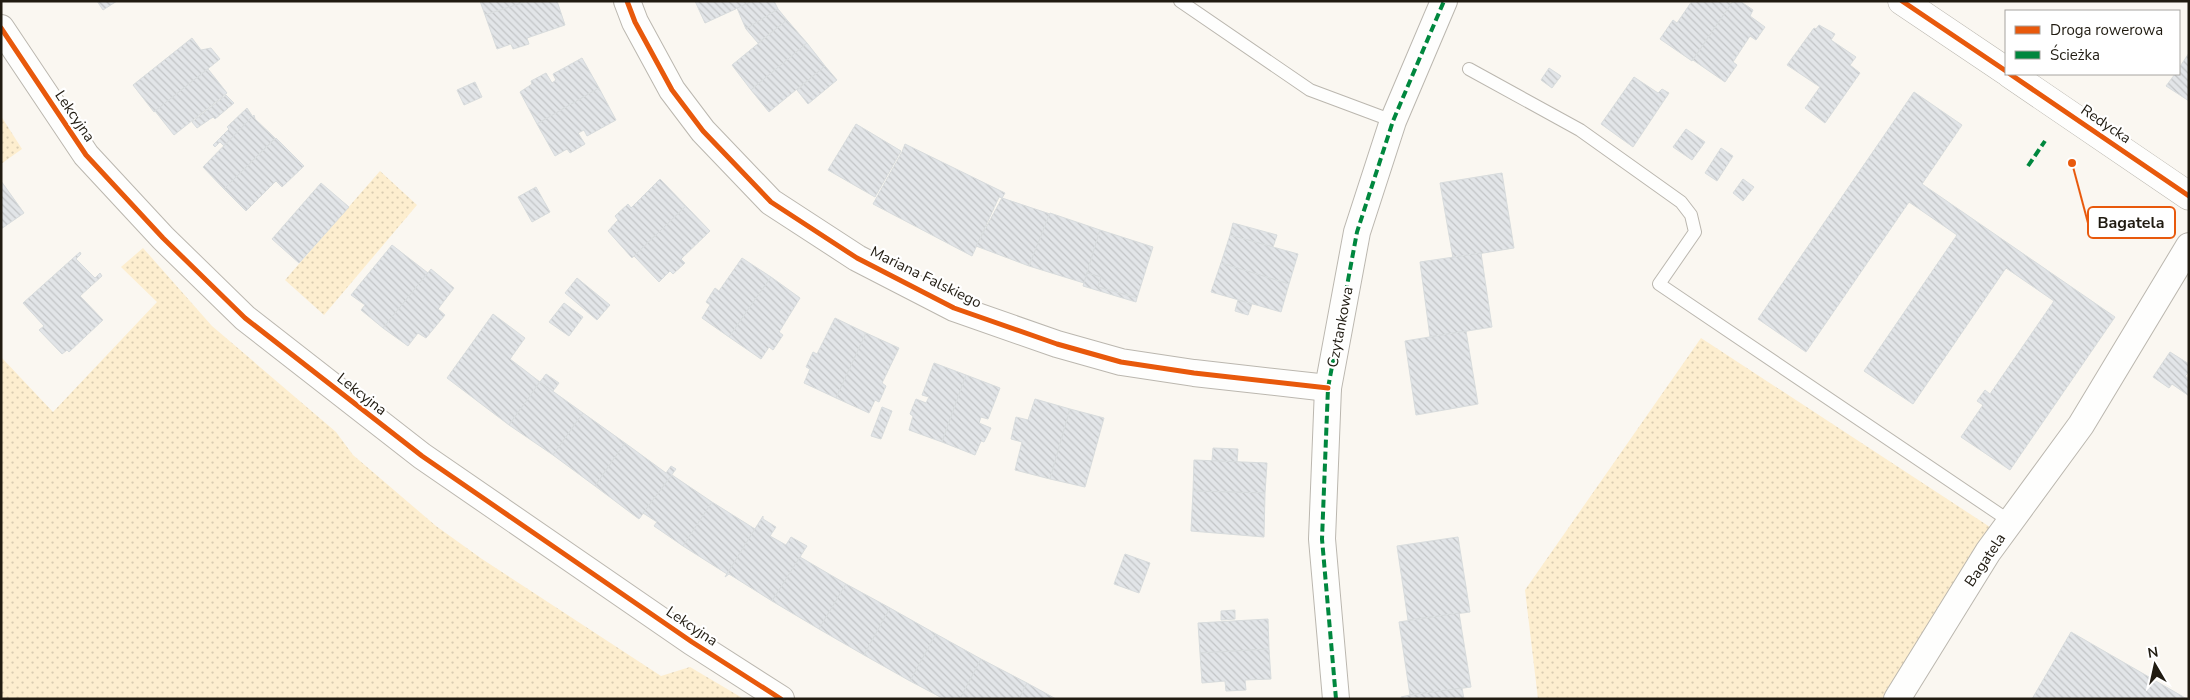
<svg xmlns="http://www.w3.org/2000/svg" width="2190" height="700" font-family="'Nunito Sans',sans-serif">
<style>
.grass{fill:url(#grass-dots)}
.building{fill:url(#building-back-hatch);stroke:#d8dcdd}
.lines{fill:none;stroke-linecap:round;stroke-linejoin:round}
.service-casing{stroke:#bbb7af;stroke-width:14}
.minor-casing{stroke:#bbb7af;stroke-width:28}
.tertiary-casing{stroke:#bbb7af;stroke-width:29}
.service{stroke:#fefefd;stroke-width:12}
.minor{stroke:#fefefd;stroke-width:26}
.tertiary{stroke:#fefefd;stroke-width:28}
.quiet{stroke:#00873e;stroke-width:4;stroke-dasharray:8 4;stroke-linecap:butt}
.cycleway-casing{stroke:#fff;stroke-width:8}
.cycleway{stroke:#e8590c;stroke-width:5}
.labels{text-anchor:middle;stroke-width:4.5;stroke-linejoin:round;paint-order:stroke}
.street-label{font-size:15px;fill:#201b11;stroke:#fff}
.leader{fill:none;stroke:#e8590c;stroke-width:2}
.callout-dot{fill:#e8590c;stroke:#fff;stroke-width:2}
.callout{fill:#fff;stroke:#e8590c;stroke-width:2}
.callout-label{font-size:16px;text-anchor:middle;font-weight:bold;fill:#201b11}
</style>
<defs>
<pattern id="grass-dots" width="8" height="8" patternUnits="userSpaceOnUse" patternTransform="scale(1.25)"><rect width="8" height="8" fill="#fdeecf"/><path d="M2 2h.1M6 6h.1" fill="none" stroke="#d9ccb1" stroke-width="1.8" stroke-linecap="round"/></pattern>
<pattern id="building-back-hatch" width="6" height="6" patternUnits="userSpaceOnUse" patternTransform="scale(1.25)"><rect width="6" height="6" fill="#e2e5e8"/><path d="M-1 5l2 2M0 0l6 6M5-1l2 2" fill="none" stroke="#c2c4c6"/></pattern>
</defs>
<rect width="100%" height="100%" fill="#faf7f1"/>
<g class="grass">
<path d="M1,116l21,33 -21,15z"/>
<path d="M380,171l37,34 -93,110 -39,-35z"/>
<path d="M143,248l69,78 124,106 17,23 83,71 46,33 179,117 29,-9 54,32h-743v-342l52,55 104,-110 -36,-35z"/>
<path d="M1701,338l292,191 -111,170h-344l-13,-109z"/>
</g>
<g class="building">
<path d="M97,1h20l-14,9z"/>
<path d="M480,1h48l-43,14z"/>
<path d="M528,1h29l8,24 -38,13 2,6 -16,5 -2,-5 -14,5 -12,-34z"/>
<path d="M695,1h58l-48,22z"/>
<path d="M753,1h21l4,8 -32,20 -9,-21z"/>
<path d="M1692,1h35l4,3 -39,57 -32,-22 13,-19 4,3z"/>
<path d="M1733,1h7l13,9 -3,6 15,11 -9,13 -6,-4 -17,26 4,3 -12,17 -32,-22z"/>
<path d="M778,9l9,11 -29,23 -12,-14z"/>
<path d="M787,20l20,23 -56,47 -19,-25z"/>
<path d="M1819,25l16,9 -4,6 25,17 -6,8 10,8 -35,50 -20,-15 15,-21 -33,-22 27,-37 2,1z"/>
<path d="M192,38l9,12 10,-2 9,11 -66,53 -21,-27z"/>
<path d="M807,43l18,23 -56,46 -18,-22z"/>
<path d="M2189,53v48l-23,-15 9,-12h4v-6z"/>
<path d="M582,58l17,30 -62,36 -17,-32 12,-8 -1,-3 15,-8 6,10 4,-3 -3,-6z"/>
<path d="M825,66l12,14 -29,24 -11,-14z"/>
<path d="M1549,68l12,8 -9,12 -11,-8z"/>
<path d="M208,69l19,24 -53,42 -19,-24z"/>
<path d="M1634,77l24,16 4,-4 7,4 -36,54 -32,-23z"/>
<path d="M475,82l7,15 -18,8 -7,-15z"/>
<path d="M599,88l17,32 -29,16 -3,-6 -6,3 7,11 -15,9 -3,-4 -12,7 -18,-32z"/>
<path d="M1914,92l48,33 -40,59 193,133 -105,153 -49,-33 22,-32 -6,-4 8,-11 5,4 64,-93 -48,-33 -93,136 -49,-33 93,-136 -48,-33 -103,150 -48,-33z"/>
<path d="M226,95l8,8 -19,16 -2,-2 -16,11 -5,-6z"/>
<path d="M247,108l6,9 -29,29 -4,-4 -5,5 -2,-2 16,-16 -2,-2z"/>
<path d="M254,115l1,4 20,19 -51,51 -21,-22z"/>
<path d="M856,124l45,27 -26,46 -47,-27z"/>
<path d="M1686,129l19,13 -13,18 -19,-13z"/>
<path d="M276,138l28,28 -22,21 -6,-6 -30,30 -22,-22z"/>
<path d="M905,144l100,49 -3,5 -3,-1 -27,59 -99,-52 29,-52z"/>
<path d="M1721,148l12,8 -16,25 -12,-8z"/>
<path d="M1502,173l12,75 -61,10 -13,-75z"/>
<path d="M660,179l26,27 -54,52 -24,-27 10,-11 -3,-4 13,-12 3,4z"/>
<path d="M1743,179l11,8 -11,14 -10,-8z"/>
<path d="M1,181l23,32 -23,16z"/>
<path d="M321,183l28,24 -50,56 -27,-24z"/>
<path d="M536,187l14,25 -18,10 -14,-25z"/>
<path d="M1002,198l48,16 -21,52 -53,-20z"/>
<path d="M686,206l24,25 -29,28 4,4 -12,11 -3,-3 -11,11 -25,-26z"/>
<path d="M1050,213l50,17 -16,53 -55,-17z"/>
<path d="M1233,223l44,12 -4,12 -43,-12z"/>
<path d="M1100,230l53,17 -16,51 -39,-11 3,-10 -14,-4z"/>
<path d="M1230,235l68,19 -9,30 -68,-21z"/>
<path d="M392,245l36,28 -45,55 -22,-18 4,-5 -14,-10z"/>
<path d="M80,252l1,2 -5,5 19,19 5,-5 2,3 -22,20 23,24 -34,32 -2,-2 -5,4 -23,-24 5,-4 -21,-23z"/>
<path d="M1481,253l11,74 -62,10 -10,-75z"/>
<path d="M742,258l29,19 -42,60 -27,-19 8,-13 -4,-3 9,-14 4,3z"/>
<path d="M1221,263l68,21 -8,28 -70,-20z"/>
<path d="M431,269l23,19 -16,21 7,6 -19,23 -8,-5 -10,13 -25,-18z"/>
<path d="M1087,273l14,4 -3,10 39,11 -1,4 -53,-16z"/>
<path d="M771,277l29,21 -21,34 4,3 -10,15 -4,-3 -8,12 -32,-22z"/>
<path d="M577,278l33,27 -13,15 -32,-27z"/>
<path d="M1238,300l14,4 -4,11 -13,-4z"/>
<path d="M564,303l19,14 -14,19 -20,-14z"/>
<path d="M493,314l32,24 -15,21 30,23 -31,43 -62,-47z"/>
<path d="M835,318l31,15 -30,65 -32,-15 6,-14 -4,-2 7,-15 4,2z"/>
<path d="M1466,331l12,73 -62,11 -11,-74z"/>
<path d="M866,333l33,15 -17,35 4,3 -7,16 -4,-2 -6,13 -33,-15z"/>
<path d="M2170,352l19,12v8l-4,4 4,3v17l-17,-12 -3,4 -16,-11z"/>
<path d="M934,363l32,12 -24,67 -33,-12 4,-14 -3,-2 6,-15 10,4 3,-6 -7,-2z"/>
<path d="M546,374l13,9 -6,8 -13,-9z"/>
<path d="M966,375l34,13 -12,31 -7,-2 -2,6 12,5 -7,14 -3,-1 -6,14 -33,-13z"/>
<path d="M540,382l43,31 -30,42 -44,-30z"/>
<path d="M1035,399l35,10 -20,70 -35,-9 7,-28 -11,-3 5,-22 12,3z"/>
<path d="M882,407l10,4 -11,28 -10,-3z"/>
<path d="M1070,409l34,9 -19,69 -35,-8z"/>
<path d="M583,413l42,30 -30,43 -42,-31z"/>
<path d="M625,443l41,30 5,-7 5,3 -37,50 -44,-33z"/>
<path d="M1213,448l25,1 -1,13 -25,-1z"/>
<path d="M1194,460l73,3 -2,30 -72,-2z"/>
<path d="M672,475l40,27 -29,44 -29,-20 3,-4 -14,-9z"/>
<path d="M1193,491l72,2 -1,44 -73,-6z"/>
<path d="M712,502l43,27 -28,45 -44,-28z"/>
<path d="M763,516v3l13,8 -6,9 16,9 5,-8 16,9 -35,55 -43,-27 -4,3z"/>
<path d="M1458,537l12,75 -62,8 -11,-74z"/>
<path d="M1125,554l25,9 -11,30 -25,-9z"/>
<path d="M800,557l46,27 -27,45 -47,-28z"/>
<path d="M846,584l44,24 -26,47 -45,-26z"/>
<path d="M890,608l46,26 -26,47 -46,-26z"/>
<path d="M1235,610v9l-14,1v-9z"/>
<path d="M1459,613l12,74 -61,8 -11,-73z"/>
<path d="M1268,619l1,30 -69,4 -2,-30z"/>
<path d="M2071,632l116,67h-155z"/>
<path d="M936,634l45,25 -21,40h-16l-34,-18z"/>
<path d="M1269,649l2,30 -26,1 1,10 -20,1 -1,-10 -23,2 -2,-30z"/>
<path d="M981,659l46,24 -8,16h-59z"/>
<path d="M1027,683l29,16h-37z"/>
<path d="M1462,688l2,11h-63v-2l9,-2z"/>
</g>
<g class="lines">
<defs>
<g id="service">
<path d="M1180,1l130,89 83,31"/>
<path d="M1469,69l111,61 101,72 10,13 4,17 -36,52 352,238"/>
</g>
<g id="minor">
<path d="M627,1l8,21 37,68 31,41 68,71 86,56 97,50 103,36 64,18 73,11 134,15"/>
<path d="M1,28l85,127 77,83 82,80 177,138 270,186 89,57"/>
<path d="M1336,699l-14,-160 6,-151 29,-156 36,-111 51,-120"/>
<path d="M1897,699l91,-147 93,-127 108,-179"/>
</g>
<g id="tertiary">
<path d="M1902,1l104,70"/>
<path d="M2010,74l179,122"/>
</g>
</defs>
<use href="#service" class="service-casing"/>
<use href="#minor" class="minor-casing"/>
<use href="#tertiary" class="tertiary-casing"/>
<use href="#service" class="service"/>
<use href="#minor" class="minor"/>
<use href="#tertiary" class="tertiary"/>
<g class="quiet">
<path d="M2028,166l17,-25"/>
<path d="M1336,699l-14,-160 6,-151 29,-156 36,-111 51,-120"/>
</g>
<defs>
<g id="cycleway">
<path d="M627,1l8,21 37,68 31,41 68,71 86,56 97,50 103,36 64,18 73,11 134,15"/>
<path d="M1902,1l104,70"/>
<path d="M1,28l85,127 77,83 82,80 177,138 270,186 89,57"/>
<path d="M2010,74l179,122"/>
</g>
</defs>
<use href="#cycleway" class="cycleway-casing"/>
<use href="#cycleway" class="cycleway"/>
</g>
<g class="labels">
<g class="street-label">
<text transform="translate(75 116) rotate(56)" y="5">Lekcyjna</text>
<text transform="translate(2106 124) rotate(34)" y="5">Redycka</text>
<text transform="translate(926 277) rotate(26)" y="5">Mariana Falskiego</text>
<text transform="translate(1340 327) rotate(-79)" y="5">Czytankowa</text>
<text transform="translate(362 394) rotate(38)" y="5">Lekcyjna</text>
<text transform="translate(1985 560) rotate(-56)" y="5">Bagatela</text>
<text transform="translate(692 626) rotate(34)" y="5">Lekcyjna</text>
</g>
</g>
<path class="leader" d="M2072 163L2088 223"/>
<circle class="callout-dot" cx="2072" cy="163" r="5"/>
<rect class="callout" x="2088" y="207" width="87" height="31" rx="5"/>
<g class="callout-label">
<text x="2131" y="228">Bagatela</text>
</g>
<rect width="2190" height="700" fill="none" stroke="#201b11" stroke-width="5"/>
<rect x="2005" y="10" width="175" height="65" fill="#ffffff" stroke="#a6a4a0"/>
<rect x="2015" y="26" width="25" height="8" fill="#e8590c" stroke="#a6a4a0"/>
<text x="2050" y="35" font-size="15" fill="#201b11">Droga rowerowa</text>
<rect x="2015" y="51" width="25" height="8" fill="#00873e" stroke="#a6a4a0"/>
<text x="2050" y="60" font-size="15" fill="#201b11">Ścieżka</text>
<g transform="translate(2155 665) rotate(351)" stroke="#ffffff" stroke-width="4" paint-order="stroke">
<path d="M0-4L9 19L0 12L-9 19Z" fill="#201b11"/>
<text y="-8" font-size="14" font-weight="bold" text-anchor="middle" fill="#201b11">N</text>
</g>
</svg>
